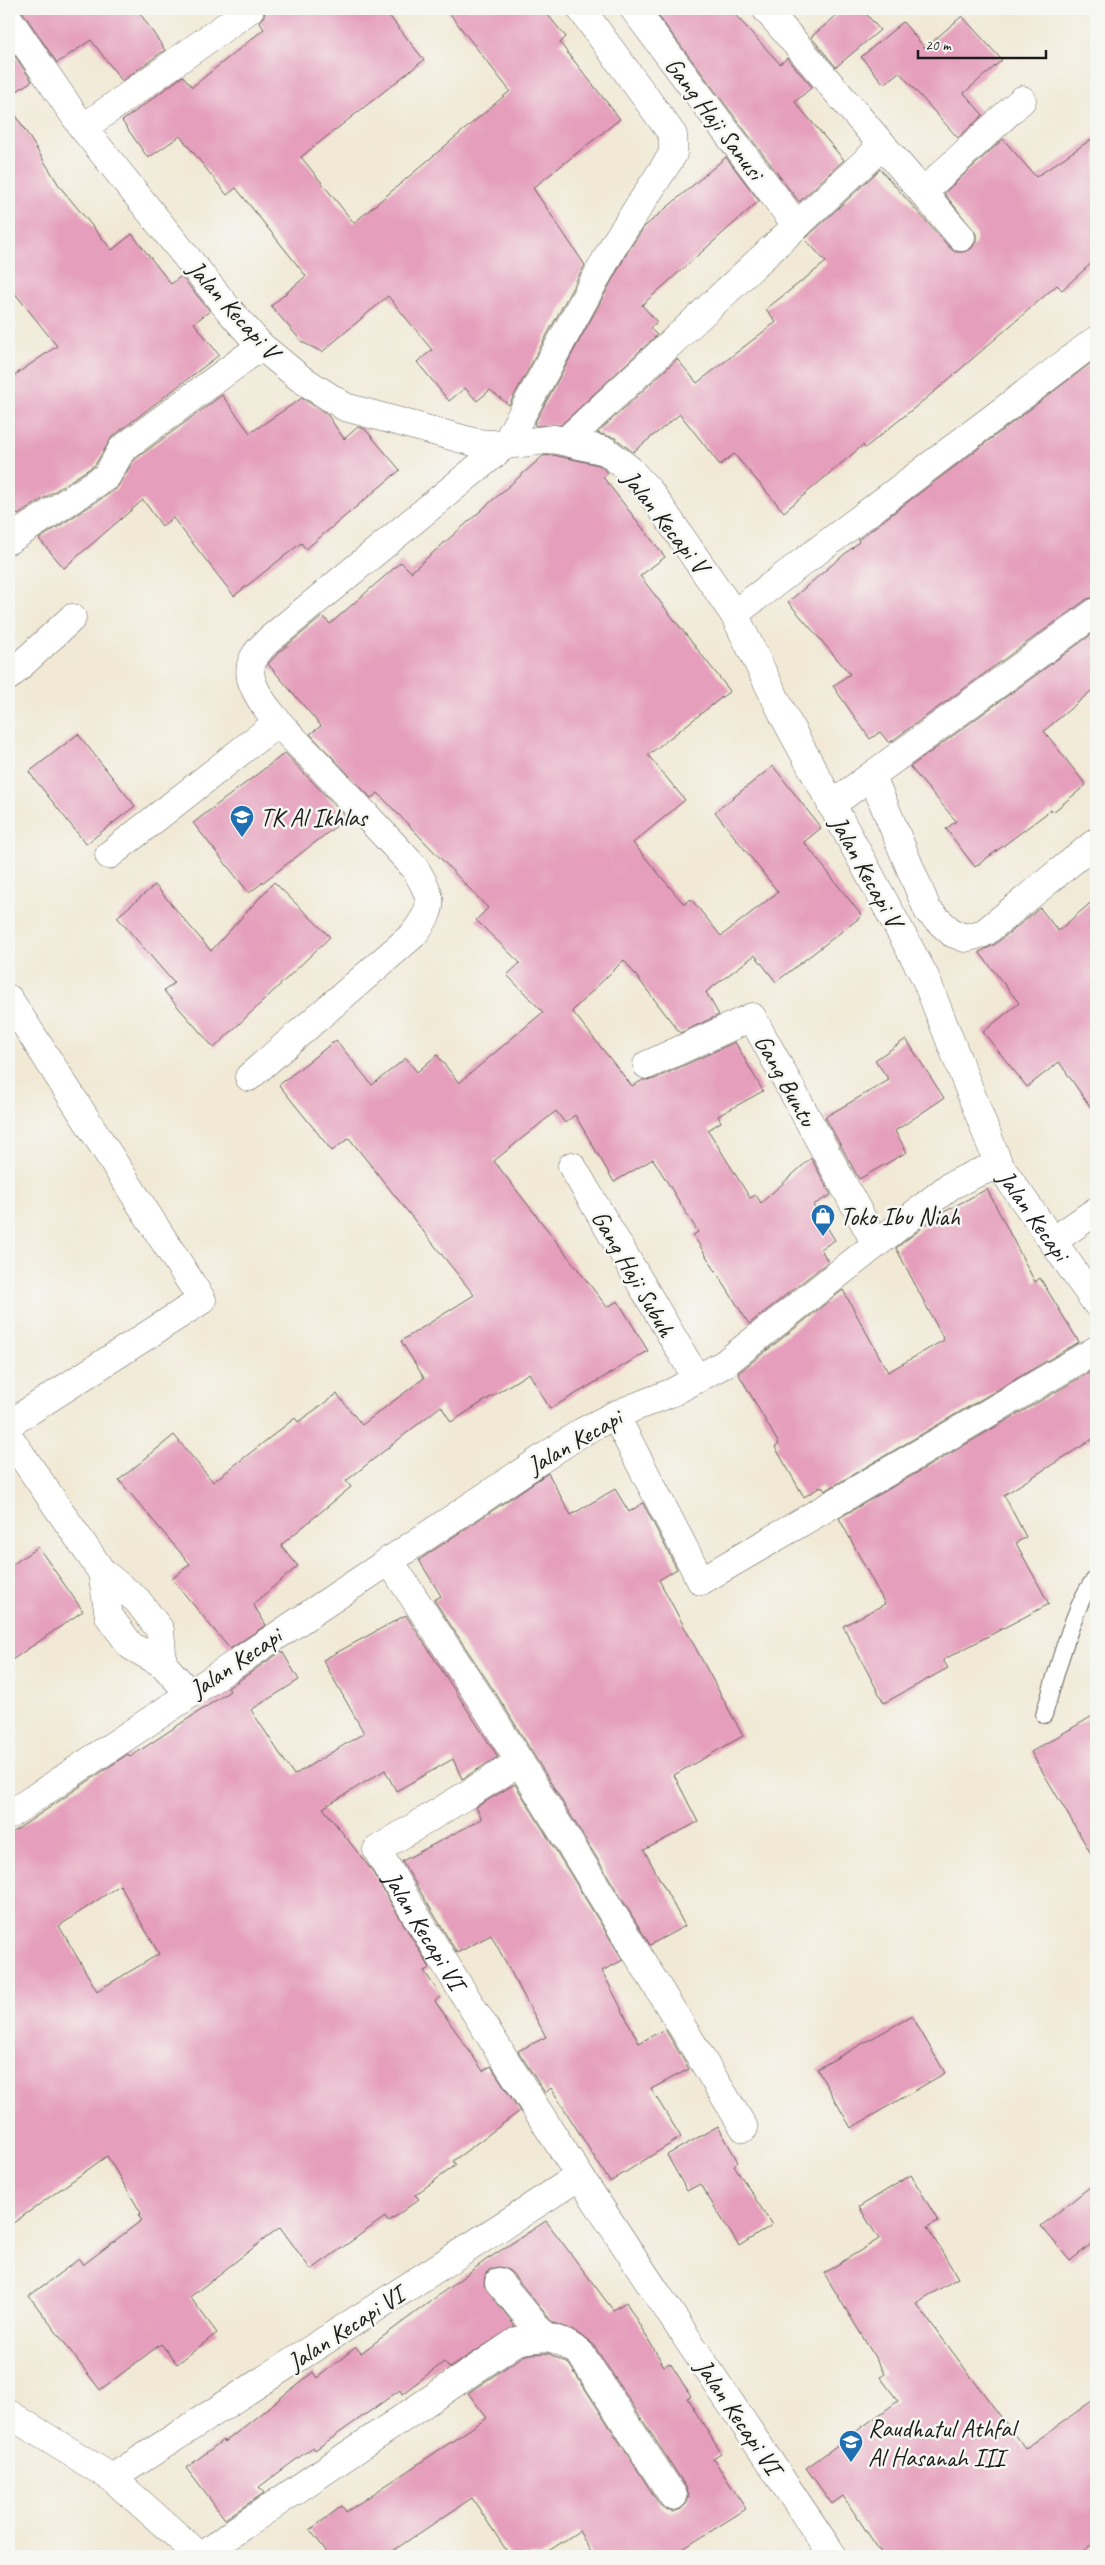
<svg xmlns="http://www.w3.org/2000/svg" width="1105" height="2565" font-family="Caveat,sans-serif">
<style>
.building{fill:#e59ebb;fill-rule:evenodd}
.lines{fill:none;stroke-linecap:round;stroke-linejoin:round}
.service-casing{stroke:#67645d;stroke-width:18}
.minor-casing{stroke:#67645d;stroke-width:29}
.tertiary-casing{stroke:#67645d;stroke-width:29}
.service{stroke:#fff;stroke-width:16}
.minor{stroke:#fff;stroke-width:28}
.tertiary{stroke:#fff;stroke-width:28}
.labels{text-anchor:middle;stroke-width:5;stroke-linejoin:round;paint-order:stroke}
.street-label{font-size:25px;fill:#1c1c1c;stroke:#f6f6f2}
.poi-label{font-size:25px;fill:#1c1c1c;stroke:#f6f6f2;text-anchor:start}
</style>
<rect width="100%" height="100%" fill="#f6f6f2"/>
<filter id="ink" filterUnits="userSpaceOnUse"><feTurbulence type="fractalNoise" baseFrequency=".02" numOctaves="2"/><feDisplacementMap in="SourceGraphic" scale="10" xChannelSelector="R" yChannelSelector="G"/><feConvolveMatrix kernelMatrix="1 2 1 2 8 2 1 2 1" color-interpolation-filters="sRGB"/></filter>
<filter id="wash" filterUnits="userSpaceOnUse"><feTurbulence type="fractalNoise" baseFrequency=".0096" numOctaves="4" result="noise"/><feDisplacementMap in="SourceGraphic" scale="20" xChannelSelector="R" yChannelSelector="G"/><feGaussianBlur stdDeviation="1.12" result="paint"/><feColorMatrix in="noise" values="0 0 0 0 0 0 0 0 0 0 0 0 0 0 0 0 0 1.4 0 .05"/><feComposite in="paint" operator="in"/></filter>
<g filter="url(#wash)">
<rect width="100%" height="100%" fill="#f1e9d5"/>
<g id="blocks">
<g class="building">
<path d="M26,9h111l28,41 -43,31 -31,-41 -34,23 -35,-52z"/>
<path d="M265,9h119l40,51 -123,97 53,66 156,-132 -64,-82h97l23,28 -6,6 60,76 -87,69 52,77 -76,140 -19,-15 -13,11 -12,-13 -16,13 -32,-39 15,-12 -44,-54 -66,56 -20,-10 -31,-36 35,-30 -70,-88 -9,7 -47,-59 -32,22 -26,-37 61,-45 9,11 72,-58 -5,-7 5,-6z"/>
<path d="M653,9h77l50,55 7,-6 25,29 -17,15 49,58 -45,42z"/>
<path d="M844,9h18l18,21 -44,37 -25,-30z"/>
<path d="M962,16l40,44 -38,33 19,22 -25,23 -59,-66 -15,12 -23,-27 42,-35 22,26z"/>
<path d="M9,47l23,34 -23,15z"/>
<path d="M9,104l51,83 52,63 20,-16 39,50 10,-8 29,35 -16,12 25,32 -107,82 -17,28 -77,50 -9,-11v-125l48,-33 -48,-60z"/>
<path d="M1096,136v123l-34,31 -5,-5 -117,102 -75,61 -2,-3 -79,67 -50,-58 -14,11 -40,-51 -47,38 -18,-14 -18,-5 80,-74 20,24 79,-61 -10,-13 60,-47 -21,-23 75,-70 69,78 6,5h8l8,-3 5,-7v-8l-32,-41 59,-54 33,38z"/>
<path d="M726,157l33,44 -117,104 15,17 -7,6 7,7 -96,90 -25,1 -2,-2 94,-173 16,-24z"/>
<path d="M1096,359v238l-9,2 -198,144 -9,-11 -10,7 -37,-53 17,-12 -62,-72 71,-60 -1,-2 5,-4z"/>
<path d="M222,395l28,38 52,-35 25,16 17,25 14,-12 7,2 35,41 -94,79 -5,-6 -67,53 -61,-78 -11,8 -19,-26 -79,68 -25,-29 77,-50 18,-29z"/>
<path d="M553,455l46,10 9,8 -5,4 62,80 -25,19 90,115 -82,64 37,45 -52,43 51,61 7,-5 30,37 57,-44 -63,-80 58,-46 48,62 -17,14 58,74 -86,66 -21,-27 -49,37 13,23 -39,18 -56,-73 -52,51 60,75 11,-6 11,-1 81,-37 28,49 -45,25 3,6 -13,8 42,68 6,-3 5,8 50,-45 20,37 -18,10 22,35 -14,9 7,13 -79,62 -56,-89 5,-3 -45,-73 -39,23 -39,-67 -10,8 -9,-12 -62,50 113,146 11,-6 30,50 -98,58 -21,-36 -78,49 -10,-16 -95,75 5,6 -70,58 17,21 -45,38 13,21 -36,24 -58,-70 18,-15 -71,-84 55,-45 39,47 82,-64 3,4 39,-28 25,31 62,-47 -23,-37 73,-46 -125,-157 -17,13 -53,-66 57,-45 36,45 34,-27 11,14 20,-17 22,28 84,-71 -36,-37 13,-12 -44,-43 12,-12 -110,-115 -7,5 -61,-64 11,-8 -53,-62 12,-13 43,-35 7,8 71,-62 10,10 132,-116z"/>
<path d="M1096,631v56l-52,44 42,54 -33,27 -2,-2 -76,57 -29,-38 10,-8 -46,-54z"/>
<path d="M78,734l57,72 -49,38 -57,-72z"/>
<path d="M285,753l62,65 -98,75 -56,-70z"/>
<path d="M274,882l56,55 -116,111 -50,-57 10,-8 -57,-66 38,-32 56,66z"/>
<path d="M1096,898v217l-37,-53 -32,25 -44,-55 36,-29 -40,-51 15,-7 46,-37 18,23z"/>
<path d="M906,1039l38,59 -49,33 12,21 -48,27 -34,-62 64,-37 -14,-20z"/>
<path d="M987,1189l48,93 5,-4 39,64 -254,149 -3,-5 -18,11 -29,-50 4,-3 -41,-71 105,-83 45,82 56,-32 -48,-92 44,-34z"/>
<path d="M1095,1369l1,68 -92,58 22,42 -10,6 33,61 -106,56 5,8 -64,35 -41,-77 42,-22 -46,-86z"/>
<path d="M548,1473l23,42 44,-26 14,23 14,-9 34,66 -18,11 84,156 -69,39 24,47 -54,28 41,76 -35,19 -148,-242 -68,-103 7,-4 -22,-36z"/>
<path d="M38,1547l45,64 -74,51v-95z"/>
<path d="M406,1615l92,142 -36,22 -9,-20 -57,32 -11,-21 -62,38 47,60 60,100 -6,3 17,25 -6,5 48,70 8,-5 29,45 -67,50 3,4 -41,30 4,4 -31,23 -3,-5 -74,53 -31,-43 -90,70 27,36 -40,31 -16,-20 -61,46 -71,-94 50,-37 4,6 59,-45 -4,-4 3,-3 -34,-57 -98,70v-391l119,-81 2,3 100,-66 -2,-3 54,-37 17,29 -48,30 43,65 70,-42 -41,-73zM120,1885l39,69 -62,37 -38,-65z"/>
<path d="M1096,1714v148l-65,-110z"/>
<path d="M515,1784l108,176 -21,11 37,72 26,-14 24,40 -38,20 30,48 -71,45 -59,-94 -6,5 -27,-42 28,-14 -55,-102 -34,18 -55,-92 80,-42 -6,-12z"/>
<path d="M912,2016l33,57 -94,55 -34,-59z"/>
<path d="M718,2126l20,36 -4,3 38,60 -33,21 -39,-62 -13,7 -20,-36z"/>
<path d="M911,2175l27,46 -11,6 31,51 -42,25 109,146 71,-51v144l-18,14h-195l-40,-60 -11,8 -26,-36 92,-67 -18,-24 5,-3 -61,-101 55,-34 -20,-32z"/>
<path d="M1096,2182v58l-26,21 -29,-35z"/>
<path d="M546,2221l67,89 13,-8 38,64 6,-3 21,33 -4,2 34,55 -8,5 33,51 -74,47h-79l-14,-25 -38,25h-31l-38,-58 -87,58h-55l-20,-26 32,-24 4,6 141,-94 -19,-25 55,-37 7,-2 18,-1 21,11 91,141 6,5 7,2 8,-3 6,-6 2,-7 -3,-9 -93,-143 -22,-15 -18,-6 -42,-51 -6,-4 -8,-1 -8,3 -4,6 -1,9 31,41 -66,42 -5,-6 -42,32 -2,-4 -85,60 -2,-3 -54,40 5,6 -39,26 -39,-51 37,-28 2,2 88,-70 4,6 39,-31 5,6 125,-93z"/>
</g>
</g>
</g>
<g filter="url(#ink)">
<use href="#blocks" fill-opacity="0" stroke="#67645d" stroke-width="1"/>
<g class="lines">
<defs>
<path id="service" d="M1044,1715c9,-30 32,-120 52,-137"/>
<g id="minor">
<path d="M634,9l163,217"/>
<path d="M766,9l195,228"/>
<path d="M9,20l74,108 146,182 32,36 39,32 45,29 132,36 28,2 49,-6 52,12 23,18 21,23 84,122 52,106 139,257 74,188"/>
<path d="M83,128l167,-119"/>
<path d="M923,192l99,-92"/>
<path d="M566,441l317,-296"/>
<path d="M9,540l98,-64 15,-27 139,-103"/>
<path d="M734,614l362,-274"/>
<path d="M9,676l63,-58"/>
<path d="M872,776l56,135 24,22 13,5 19,-5 112,-91"/>
<path d="M831,805l265,-193"/>
<path d="M109,855l169,-133"/>
<path d="M9,999l193,301 -193,124"/>
<path d="M647,1065l105,-48 124,227"/>
<path d="M249,1077l164,-142c23,-30 20,-35 2,-67 -31,-34 -63,-67 -94,-101 -21,-22 -63,-60 -70,-89 -4,-17 8,-29 19,-39l235,-194 110,-202 58,-89v-19l-92,-126"/>
<path d="M572,1166l125,213"/>
<path d="M1053,1241l43,-30"/>
<path d="M615,1415l86,166 395,-231"/>
<path d="M9,1437l93,135 35,28 23,30 3,34"/>
<path d="M389,1560l100,152 255,416"/>
<path d="M102,1572l7,44 22,30 32,18 26,29"/>
<path id="s1" d="M520,1762l-143,88c142,242 300,474 456,706"/>
<path d="M499,2282l45,54"/>
<path d="M112,2478l466,-301"/>
<path d="M203,2556l35,-27 279,-188c31,-6 37,-6 63,12l93,143"/>
</g>
<g id="tertiary">
<path id="s2" d="M9,1815l573,-383 33,-17 58,-23 51,-28 226,-178 25,-12 24,-9 97,138"/>
<path d="M9,2414l103,64 88,78"/>
</g>
</defs>
<use href="#service" class="service-casing"/>
<use href="#minor" class="minor-casing"/>
<use href="#tertiary" class="tertiary-casing"/>
<use href="#service" class="service"/>
<use href="#minor" class="minor"/>
<use href="#tertiary" class="tertiary"/>
</g>
</g>
<defs>
<symbol id="school-pin" viewBox="-11 -11 22 30"><path d="M0 17L-7.5 6A9.5 9.5 0 1 1 7.5 6Z" fill="#1f6fb2" stroke="#f6f6f2"/><path d="M0-5L7-2L0 1L-7-2ZM-4 1L0 2.5L4 1V4Q0 6-4 4Z" fill="#fff"/></symbol>
<symbol id="shop-pin" viewBox="-11 -11 22 30"><path d="M0 17L-7.5 6A9.5 9.5 0 1 1 7.5 6Z" fill="#1f6fb2" stroke="#f6f6f2"/><path d="M-5-2.5h2.3a2.7 3.5 0 0 1 5.4 0H5L5.5 6h-11ZM-1.5-2.5h3a1.5 2.3 0 0 0-3 0Z" fill="#fff"/></symbol>
</defs>
<g fill-rule="evenodd">
<use href="#school-pin" x="228" y="803" width="28" height="38"/>
<use href="#shop-pin" x="809" y="1202" width="28" height="38"/>
<use href="#school-pin" x="837" y="2428" width="28" height="38"/>
</g>
<g class="labels">
<g class="street-label">
<text transform="translate(715 118) rotate(53)" y="9">Gang Haji Sanusi</text>
<text transform="translate(234 309) rotate(48)" y="9">Jalan Kecapi V</text>
<text transform="translate(666 521) rotate(52)" y="9">Jalan Kecapi V</text>
<text transform="translate(867 871) rotate(61)" y="9">Jalan Kecapi V</text>
<text transform="translate(786 1080) rotate(61)" y="9">Gang Buntu</text>
<text dy="9" stroke="none"><textPath href="#s2" startOffset="1249">Jalan Kecapi</textPath></text>
<text transform="translate(634 1273) rotate(60)" y="9">Gang Haji Subuh</text>
<text transform="translate(574 1441) rotate(-30)" y="9">Jalan Kecapi</text>
<text transform="translate(235 1662) rotate(-34)" y="9">Jalan Kecapi</text>
<text dy="9" stroke="none"><textPath href="#s1" startOffset="261">Jalan Kecapi VI</textPath></text>
<text transform="translate(345 2328) rotate(-33)" y="9">Jalan Kecapi VI</text>
<text transform="translate(739 2416) rotate(56)" y="9">Jalan Kecapi VI</text>
</g>
<g class="poi-label">
<text x="260" y="826">TK Al Ikhlas</text>
<text x="840" y="1225">Toko Ibu Niah</text>
<text x="868" y="2437">Raudhatul Athfal<tspan x="868" dy="29">Al Hasanah III</tspan></text>
</g>
</g>
<rect width="1105" height="2565" fill="none" stroke="#f6f6f2" stroke-width="30"/>
<path d="M918 50v8h128v-8" fill="none" stroke="#1c1c1c" stroke-width="2.5"/>
<text x="925" y="50" font-size="15" fill="#1c1c1c" stroke="#f6f6f2" stroke-width="4" paint-order="stroke">20 m</text>
</svg>
